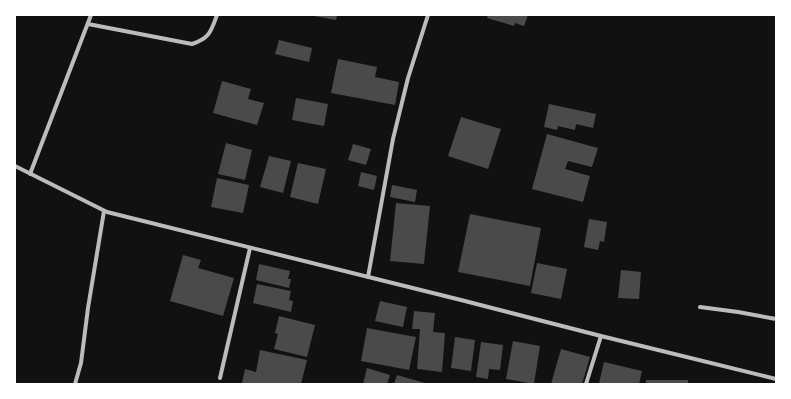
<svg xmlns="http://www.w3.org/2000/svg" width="791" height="399" font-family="'Roboto Serif',serif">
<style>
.building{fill:#4a4a4a}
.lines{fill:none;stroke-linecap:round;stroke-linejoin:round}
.minor{stroke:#bcbcbc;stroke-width:4}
</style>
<rect width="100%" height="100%" fill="#111"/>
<g class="building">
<path d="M314,15h23l-1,5 -22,-4z"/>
<path d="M488,15h40l-4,11 -9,-3 -1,3 -27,-8z"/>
<path d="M279,40l33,8 -3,14 -34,-8z"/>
<path d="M338,59l39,8 -2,10 24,5 -4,23 -64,-12z"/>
<path d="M222,81l29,8 -3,10 16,4 -7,22 -44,-12z"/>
<path d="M296,98l32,6 -4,22 -32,-6z"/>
<path d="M549,104l47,10 -3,14 -17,-4 -1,6 -17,-4 -1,4 -13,-3z"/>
<path d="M461,117l40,12 -13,40 -40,-13z"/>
<path d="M547,134l51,14 -6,19 -24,-6 -3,8 25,7 -7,26 -51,-13z"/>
<path d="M226,143l26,7 -7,30 -27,-6z"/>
<path d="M353,144l18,5 -5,16 -18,-5z"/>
<path d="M269,156l22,5 -8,32 -23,-6z"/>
<path d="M298,163l28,6 -8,35 -28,-7z"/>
<path d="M361,172l16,4 -3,14 -16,-4z"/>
<path d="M217,178l32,7 -6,28 -32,-6z"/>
<path d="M392,185l25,5 -2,12 -25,-5z"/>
<path d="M396,203l34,3 -6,58 -34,-3z"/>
<path d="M470,214l71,14 -11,58 -72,-14z"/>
<path d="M589,219l18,3 -3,20 -4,-1 -2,9 -14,-3z"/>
<path d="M183,255l18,5 -3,8 36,10 -11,38 -53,-15z"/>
<path d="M537,263l30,6 -6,30 -30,-6z"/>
<path d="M259,264l31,7 -2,8h3l-2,9 -33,-8z"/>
<path d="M621,270l20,2 -2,27 -21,-1z"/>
<path d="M257,284l34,7 -2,9 4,1 -2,11 -38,-9z"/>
<path d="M380,301l27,6 -4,20 -28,-6z"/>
<path d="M414,311l21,2 -2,19 12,1 -3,39 -25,-3 3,-40h-8z"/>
<path d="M279,316l36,9 -8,32 -33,-8 4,-15 -3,-1z"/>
<path d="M367,328l49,9 -7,33 -48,-9z"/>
<path d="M455,337l20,3 -4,31 -20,-3z"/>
<path d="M513,341l27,5 -6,38 -28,-5z"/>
<path d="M481,342l22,3 -3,25 -11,-1 -1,10 -12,-2z"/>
<path d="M561,349l29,8 -8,27h-31z"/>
<path d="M260,350l47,10 -6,24h-53l-6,-1 3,-14 11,3z"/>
<path d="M604,362l38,9 -3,13 -40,-1z"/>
<path d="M367,368l23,7 -3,9h-24z"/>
<path d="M397,375l28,8v1h-31z"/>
<rect x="646" y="380" width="42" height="4"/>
</g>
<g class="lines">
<g class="minor">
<path d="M88,24l104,20c18,-6 19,-13 25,-29"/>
<path d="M15,166l92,46 354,88 140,36 175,43"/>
<path d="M30,174l61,-159"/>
<path d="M368,277l25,-138 15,-61 20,-63"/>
<path d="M700,307l38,5 38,7"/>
<path d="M220,378l30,-130"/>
<path d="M75,384l6,-21 7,-55 16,-97"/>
<path d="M586,384l15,-48"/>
</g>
</g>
<rect width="791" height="399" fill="none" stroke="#ffffff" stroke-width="32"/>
</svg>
